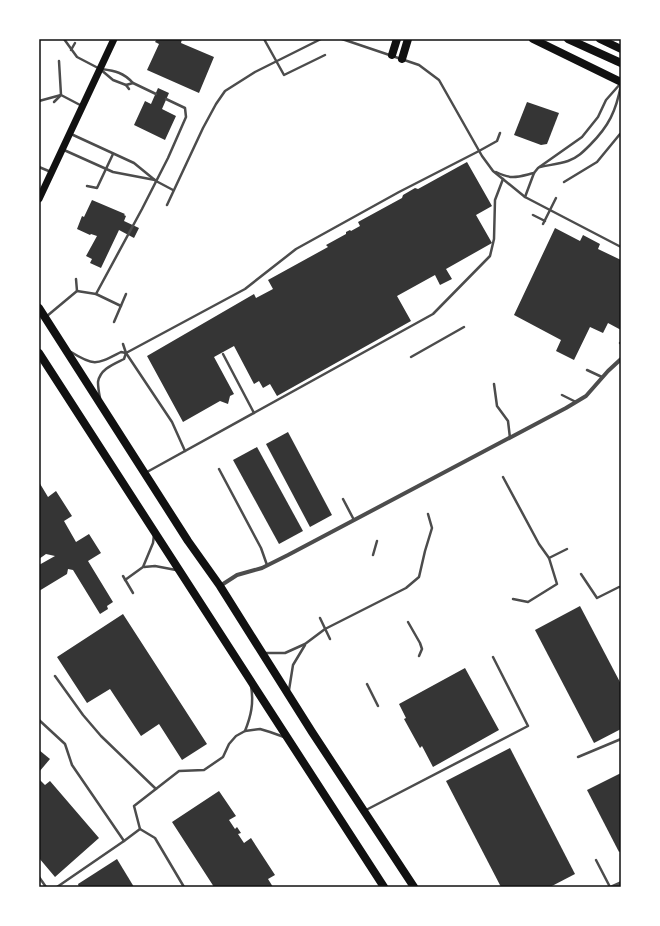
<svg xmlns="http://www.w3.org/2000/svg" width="660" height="926" font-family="Poppins,sans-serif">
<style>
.building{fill:#353535}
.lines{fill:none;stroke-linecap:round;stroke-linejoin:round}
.service{stroke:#4c4c4c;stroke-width:2.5}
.minor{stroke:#4c4c4c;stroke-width:4}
.secondary{stroke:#111;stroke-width:7}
.trunk{stroke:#111;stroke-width:8}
.neatline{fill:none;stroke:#111;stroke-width:1.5}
</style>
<rect width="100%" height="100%" fill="#fff"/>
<g class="building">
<path d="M157,39h25l-1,4 33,14 -15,36 -52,-23 12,-26 -4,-2z"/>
<path d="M158,88l11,5 -7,16 14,7 -11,24 -31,-15 11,-24 6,3z"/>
<path d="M527,102l32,11 -12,31 -6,1 -27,-10z"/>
<path d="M467,162l25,44 -16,9 16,28 -46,26 6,10 -12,6 -5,-10 -38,21 14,25 -134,75 -7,-12 -7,4 -4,-7 -5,3 -20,-38 -20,11 20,37 -4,2 -2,8 -8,-3 -37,21 -36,-66 107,-62 2,4 17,-9 -5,-9 60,-33 -2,-2 20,-11v-2l4,-2 1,1 9,-5 -2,-4 44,-24 1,-3 12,-7 3,1z"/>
<path d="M92,200l33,14 -1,1 2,1 -2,5 15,7 -5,10 -15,-8 -18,38 -11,-5 2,-4 -6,-3 11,-20 -6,-2 -1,1 -13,-6 5,-13 2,1z"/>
<path d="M555,228l25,13 3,-6 17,9 -2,5 23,11v70l-13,-7 -5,10 -13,-6 -16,33 -18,-9 5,-11 -47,-25z"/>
<path d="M288,432l44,83 -22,12 -44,-83z"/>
<path d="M257,447l46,84 -24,13 -46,-84z"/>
<path d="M39,482l9,15 8,-6 16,25 -8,5 12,21 13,-8 12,19 -13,8 25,41 -6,4 1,3 -8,5 -27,-44 -5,-1 -1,5 -28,17v-26l16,-9 -9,-2 -7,5z"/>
<path d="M580,606l41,78v45l-27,14 -59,-113z"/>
<path d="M123,614l84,130 -25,16 -23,-36 -18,12 -31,-47 -23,14 -30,-46z"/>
<path d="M465,668l34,62 -66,37 -11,-21 -2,2 -16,-29 2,-1 -7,-14z"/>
<path d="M510,748l65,126 -25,13h-49l-55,-106z"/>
<path d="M39,750l11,9 -11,13z"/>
<path d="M621,773v78l-2,1 -32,-62z"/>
<path d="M39,779l6,6 5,-4 49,57 -44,39 -16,-19z"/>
<path d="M219,791l17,25 -7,4 6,9 2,-2 4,6 -3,1 6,9 7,-5 24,37 -7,4 5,8h-59l-42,-65z"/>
<path d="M117,859l17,28h-55l-1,-3z"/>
</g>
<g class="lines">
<g class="service">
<path d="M64,39l13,18 23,12 13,11 13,5"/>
<path d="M264,39l20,36 41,-20"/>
<path d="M342,39l77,26 20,15 43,76 11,15 32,26 96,50"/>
<path d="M71,50l4,-7"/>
<path d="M59,61l2,34 21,11"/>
<path d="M101,69c14,2 22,3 32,14l-7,2 3,4"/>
<path d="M133,83l23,11"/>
<path d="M39,101l22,-6"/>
<path d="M54,102l6,-6"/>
<path d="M71,134l63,29 22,18 17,9"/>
<path d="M64,150l49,22 42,8"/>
<path d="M39,167l12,5"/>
<path d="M540,167c9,-2 19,-3 28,-6 9,-3 15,-9 22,-16 19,-19 26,-34 31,-60"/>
<path d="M496,172c16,8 21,5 38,1"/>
<path d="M564,182l33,-20 23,-28"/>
<path d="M87,186l10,2 16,-34"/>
<path d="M525,197l9,-24 4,-5 44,-31 16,-20 8,-17 15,-17"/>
<path d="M167,205l36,-77 13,-24 9,-13 30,-19 66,-33"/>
<path d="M533,215l12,6"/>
<path d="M543,224l13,-26"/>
<path d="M77,291l19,3 25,12"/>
<path d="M96,294l46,-85 26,-51 18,-41 -1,-9 -19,-9"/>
<path d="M47,316l30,-25 -1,-12"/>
<path d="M114,322l12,-28"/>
<path d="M620,343h1"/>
<path d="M123,344l3,9 46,69 13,29"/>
<path d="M71,352c24,15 26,12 50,0l5,1 119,-64 51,-40 103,-57 80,-41 18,-10 3,-8"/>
<path d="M223,354l31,59"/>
<path d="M411,357l53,-30"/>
<path d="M587,370l15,7"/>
<path d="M494,384l3,22 11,15 2,17"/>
<path d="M562,395l14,7"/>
<path d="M100,398c-1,-5 -2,-11 -2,-16 2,-13 16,-18 26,-23l2,-6"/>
<path d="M219,469l42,79 6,17"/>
<path d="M147,472l286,-158 57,-58 4,-17 1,-39 8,-21"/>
<path d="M503,477l36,67 10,14"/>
<path d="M343,499l11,21"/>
<path d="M373,555l4,-14"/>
<path d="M144,567l11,-1 21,4"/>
<path d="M581,574l16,24 22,-11"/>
<path d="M123,576l10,17"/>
<path d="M125,580l18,-13 10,-24 1,-8"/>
<path d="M513,599l15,3 29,-18 -8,-26 18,-9"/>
<path d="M320,618l10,21"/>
<path d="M408,622l12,21 2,6 -3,7"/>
<path d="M265,653h20l20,-9 20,-15 81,-41 13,-11 6,-26 7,-23 -4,-14"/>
<path d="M55,676l28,39 18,21 55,53"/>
<path d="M367,684l11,22"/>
<path d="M289,690l4,-25 12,-20"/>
<path d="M39,720l26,24 7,21 52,76 -67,46"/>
<path d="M245,731c6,-15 9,-28 6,-45"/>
<path d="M578,757l43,-18"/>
<path d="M366,810l162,-84 -35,-69"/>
<path d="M140,829l15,9 29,49"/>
<path d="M124,841l16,-12 -6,-23 45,-35 25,-1 19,-13 6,-13 7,-8 9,-5 15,-2 10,3 14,5"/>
<path d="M596,860l14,27"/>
<path d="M39,877l7,10"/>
</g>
<g class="minor">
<path d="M220,586l17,-11 25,-7 26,-13 278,-147 20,-12 22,-25 13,-12"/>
<path d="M612,887l9,-4"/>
</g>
<path class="secondary" d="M39,199l75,-160"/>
<g class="trunk">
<path d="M533,39l88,43"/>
<path d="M568,39l53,24"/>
<path d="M600,39l21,10"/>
<path d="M392,55l5,-16"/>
<path d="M402,59l6,-20"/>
<path d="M39,308l149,233 32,45 92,146 102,155"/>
<path d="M39,353c114,178 230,356 345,534"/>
</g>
</g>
<rect width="660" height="926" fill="none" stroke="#ffffff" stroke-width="80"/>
<rect x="40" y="40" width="580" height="846" class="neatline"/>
</svg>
